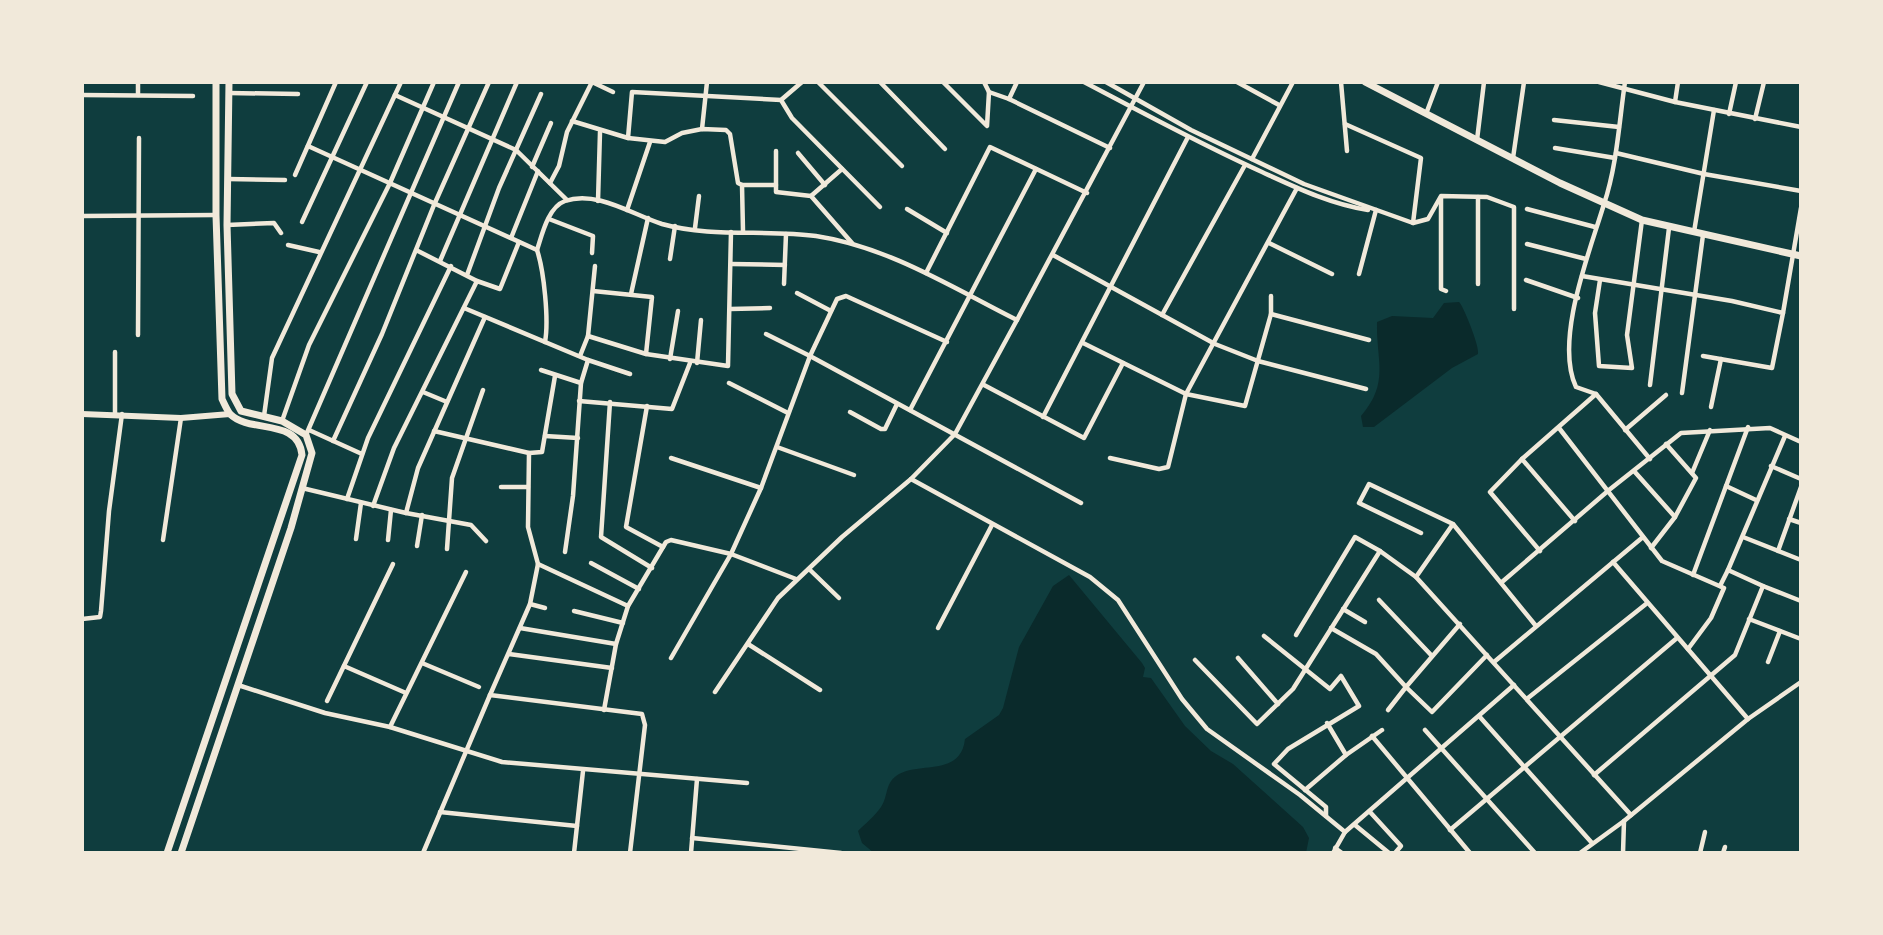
<svg xmlns="http://www.w3.org/2000/svg" width="1883" height="935" font-family="'Zilla Slab',serif">
<style>
.water{fill:#0a2a2b}
.lines{fill:none;stroke-linecap:round;stroke-linejoin:round}
.minor{stroke:#f1e9da;stroke-width:4.5}
.tertiary{stroke:#f1e9da;stroke-width:6}
.secondary{stroke:#f1e9da;stroke-width:7}
</style>
<rect width="100%" height="100%" fill="#0f3d3e"/>
<g class="water">
<path d="M1459,302c4,3 21,45 19,52l-26,14 -78,59h-11l-2,-11c29,-34 15,-54 16,-94l15,-6 41,2 11,-15z"/>
<path d="M1069,575l73,88 3,5 -2,9 8,1 34,48 26,25 22,13 70,63 6,11 -3,15h-432l-12,-10 -4,-12c7,-7 17,-15 23,-24 8,-12 3,-24 18,-33 23,-12 62,2 66,-35l34,-24 4,-7 16,-61 34,-61z"/>
</g>
<g class="lines">
<g class="minor">
<path d="M138,82v13"/>
<path d="M818,82l84,84"/>
<path d="M880,82l65,67"/>
<path d="M943,82l44,44 2,-34"/>
<path d="M984,82l5,10 20,7 101,49"/>
<path d="M1084,82c59,31 118,63 178,90 35,16 68,32 106,38"/>
<path d="M1106,82l85,48 113,54 109,39 15,-4 13,-23 46,1 27,10v102"/>
<path d="M1237,82l42,23"/>
<path d="M1341,82l6,69"/>
<path d="M1599,82l76,20 126,25"/>
<path d="M1625,82c-6,41 -8,83 -21,122 -14,47 -50,136 -28,183l20,7 54,65"/>
<path d="M229,93l69,1"/>
<path d="M82,95l111,1"/>
<path d="M395,95l121,55 51,50"/>
<path d="M1009,99l8,-17"/>
<path d="M781,100l11,18 88,89"/>
<path d="M1675,102l3,-20"/>
<path d="M1426,114l12,-32"/>
<path d="M1729,114l7,-32"/>
<path d="M1755,119l9,-37"/>
<path d="M1554,120l65,7"/>
<path d="M572,121l56,17 4,-46 149,8 21,-18"/>
<path d="M1345,124l76,34 -8,65"/>
<path d="M702,129l5,-47"/>
<path d="M628,138l37,4 17,-9 20,-4 24,1 4,4 8,49 4,2 1,46"/>
<path d="M1477,140l7,-58"/>
<path d="M308,146l229,104c5,-15 11,-43 28,-49 32,-11 68,14 97,23 50,14 104,5 154,12 73,11 137,52 201,84l127,-238"/>
<path d="M1555,148l60,10"/>
<path d="M776,151v34"/>
<path d="M798,153l27,32"/>
<path d="M1616,153l88,21 97,17"/>
<path d="M1513,158l11,-76"/>
<path d="M1252,159l41,-77"/>
<path d="M532,167l19,-44"/>
<path d="M295,175l41,-93"/>
<path d="M228,179l57,1"/>
<path d="M550,183l9,-17 8,-34 25,-50 21,10"/>
<path d="M742,185h34v7l35,4 41,47"/>
<path d="M811,196l31,-27"/>
<path d="M1441,197v92l5,2"/>
<path d="M598,201l2,-69"/>
<path d="M907,209l40,24"/>
<path d="M1527,209l68,18"/>
<path d="M627,210l23,-68"/>
<path d="M82,216l134,-1"/>
<path d="M549,219l44,17 -1,17"/>
<path d="M302,222l65,-140"/>
<path d="M227,225l47,-2 7,10"/>
<path d="M695,228l4,-32"/>
<path d="M1694,232l20,-122"/>
<path d="M511,238l27,-67"/>
<path d="M1269,243l63,31"/>
<path d="M1527,244l59,15"/>
<path d="M288,245l31,7"/>
<path d="M537,250c7,21 12,70 8,92"/>
<path d="M418,251l59,30 23,8 19,-47"/>
<path d="M1053,255l162,89 43,17 108,28"/>
<path d="M670,259l5,-33"/>
<path d="M440,261l77,-179"/>
<path d="M731,264l54,1"/>
<path d="M926,273l64,-126 97,46"/>
<path d="M1359,274l17,-64"/>
<path d="M467,275l32,-87 42,-94"/>
<path d="M1582,276l150,25 51,12 -11,55 -69,-12"/>
<path d="M1526,280l52,18"/>
<path d="M1600,280l-5,33 4,53 33,2 -5,-33 15,-115"/>
<path d="M784,284l2,-50"/>
<path d="M1478,284v-87"/>
<path d="M593,291l59,6 -6,57"/>
<path d="M797,293l34,18"/>
<path d="M631,294l17,-76"/>
<path d="M464,308l124,52 42,14"/>
<path d="M730,309l40,-1"/>
<path d="M1783,313l18,-105"/>
<path d="M1271,314l98,26"/>
<path d="M1162,315l83,-150"/>
<path d="M485,317l-67,151 -12,45 65,12 15,16"/>
<path d="M766,334l44,22 27,-57 9,-3 101,46"/>
<path d="M138,335l1,-197"/>
<path d="M588,336l58,18 82,12 3,-134"/>
<path d="M1083,343l103,51 59,12 26,-92v-18"/>
<path d="M580,356l8,-20 7,-70"/>
<path d="M670,359l8,-48"/>
<path d="M697,363l4,-43"/>
<path d="M541,370l40,13"/>
<path d="M729,383l59,30"/>
<path d="M984,385l100,53 39,-75"/>
<path d="M1650,385l19,-157"/>
<path d="M423,392l24,10"/>
<path d="M1682,393l21,-158"/>
<path d="M579,401l93,8 18,-46"/>
<path d="M610,402l-9,135 51,31"/>
<path d="M647,406l-21,121 37,20"/>
<path d="M1711,407l10,-48"/>
<path d="M910,410l126,-241"/>
<path d="M850,412l31,17h4l12,-25"/>
<path d="M115,414v-62"/>
<path d="M264,416l8,-58 129,-276"/>
<path d="M1043,417l145,-280"/>
<path d="M282,421l27,-76 81,-162 44,-101"/>
<path d="M1559,428l103,133 62,27 -13,30 -23,31"/>
<path d="M309,430l53,24"/>
<path d="M1625,430l41,-35"/>
<path d="M434,431l95,22 13,-1 13,-76"/>
<path d="M306,435l153,-353"/>
<path d="M545,436l33,2"/>
<path d="M333,441l49,-107 52,-129 55,-123"/>
<path d="M777,447l77,28"/>
<path d="M529,453l-1,74 10,37 -8,40 -40,91 152,19 3,11 -15,128"/>
<path d="M671,458l90,30"/>
<path d="M1110,458l49,11 9,-2 18,-73 111,-206"/>
<path d="M1522,459l53,62"/>
<path d="M1771,466l30,13"/>
<path d="M1634,471l41,46"/>
<path d="M1692,473l18,-43"/>
<path d="M911,479l179,98 28,23 64,99 25,30 93,66 45,37 169,-147"/>
<path d="M1726,486l30,14"/>
<path d="M501,487h27"/>
<path d="M302,488l104,25"/>
<path d="M347,499l21,-61 83,-172"/>
<path d="M373,506l21,-58 83,-167"/>
<path d="M1789,519l12,4"/>
<path d="M1421,533l-62,-30 10,-19 84,40 83,102"/>
<path d="M1743,537l58,23"/>
<path d="M356,539l5,-36"/>
<path d="M163,540l18,-122"/>
<path d="M388,540l3,-30"/>
<path d="M417,546l5,-31"/>
<path d="M1651,548l24,-31 21,-39 -30,-34"/>
<path d="M447,549l5,-71 31,-88"/>
<path d="M1540,551l-50,-59 32,-33 74,-65"/>
<path d="M1778,551l23,-64"/>
<path d="M565,552l8,-56 8,-113 7,-23"/>
<path d="M1613,562l135,157"/>
<path d="M591,563l48,26"/>
<path d="M538,564l90,42"/>
<path d="M809,569l30,29"/>
<path d="M1728,570l57,-134"/>
<path d="M1693,575l55,-148"/>
<path d="M1416,577l37,-53"/>
<path d="M1502,582l107,-92 72,-57 89,-5 31,14"/>
<path d="M1763,586l38,15"/>
<path d="M1379,600l53,56"/>
<path d="M530,604l15,4"/>
<path d="M1343,609l22,13"/>
<path d="M574,611l49,12"/>
<path d="M82,619l18,-2 1,-6 8,-100 13,-97"/>
<path d="M1749,619l52,20"/>
<path d="M520,628l96,16"/>
<path d="M938,628l54,-103"/>
<path d="M1331,628l45,26 30,33 54,-63"/>
<path d="M1296,635l59,-98 25,14"/>
<path d="M1264,636l66,53 11,-13 18,30 -71,43 -14,15 52,43v9"/>
<path d="M748,644l72,46"/>
<path d="M509,654l103,14"/>
<path d="M671,658l60,-104 30,-66 49,-132 271,147"/>
<path d="M1238,658l40,46"/>
<path d="M1195,660l62,64 36,-35 87,-138 36,26 215,238"/>
<path d="M1494,662l149,-125"/>
<path d="M1768,662l12,-31"/>
<path d="M422,663l57,24"/>
<path d="M344,666l62,27"/>
<path d="M238,685l87,28 65,14 112,35 245,21"/>
<path d="M715,692l63,-94 64,-61 69,-58 44,-45 62,-114"/>
<path d="M1528,698l118,-94"/>
<path d="M327,701l66,-137"/>
<path d="M604,710l12,-66 12,-38 38,-64 5,-2 60,14 65,25"/>
<path d="M1388,710l18,-23 26,25 55,-57"/>
<path d="M1479,716l113,127"/>
<path d="M1327,723l19,32"/>
<path d="M390,727l76,-155"/>
<path d="M1425,730l110,123"/>
<path d="M1372,736l98,117"/>
<path d="M1594,775l141,-120 28,-69 -35,-16 -8,16"/>
<path d="M1305,790l41,-35 36,-25"/>
<path d="M440,812l137,14"/>
<path d="M1370,812l31,34 -6,7"/>
<path d="M1355,825l34,28"/>
<path d="M1450,830l227,-192"/>
<path d="M692,838l149,15"/>
<path d="M1335,848l7,5"/>
<path d="M423,853l67,-158"/>
<path d="M574,853l9,-82"/>
<path d="M691,853l6,-74"/>
<path d="M1333,853l12,-21"/>
<path d="M1580,853l44,-32 124,-102 53,-37"/>
<path d="M1623,853l1,-32"/>
<path d="M1700,853l5,-21"/>
<path d="M1723,853l2,-6"/>
</g>
<path class="tertiary" d="M82,414l99,4 49,-4"/>
<g class="secondary">
<path d="M1365,82l195,101 82,37 159,36"/>
<path d="M167,853l135,-398c-4,-38 -52,-21 -72,-41 -3,-4 -6,-11 -8,-15l-6,-184v-133"/>
<path d="M181,853l110,-325 21,-75 -6,-18 -24,-14 -41,-10 -9,-17 -5,-169 2,-143"/>
</g>
</g>
<rect width="1883" height="935" fill="none" stroke="#f1e9da" stroke-width="168"/>
</svg>
